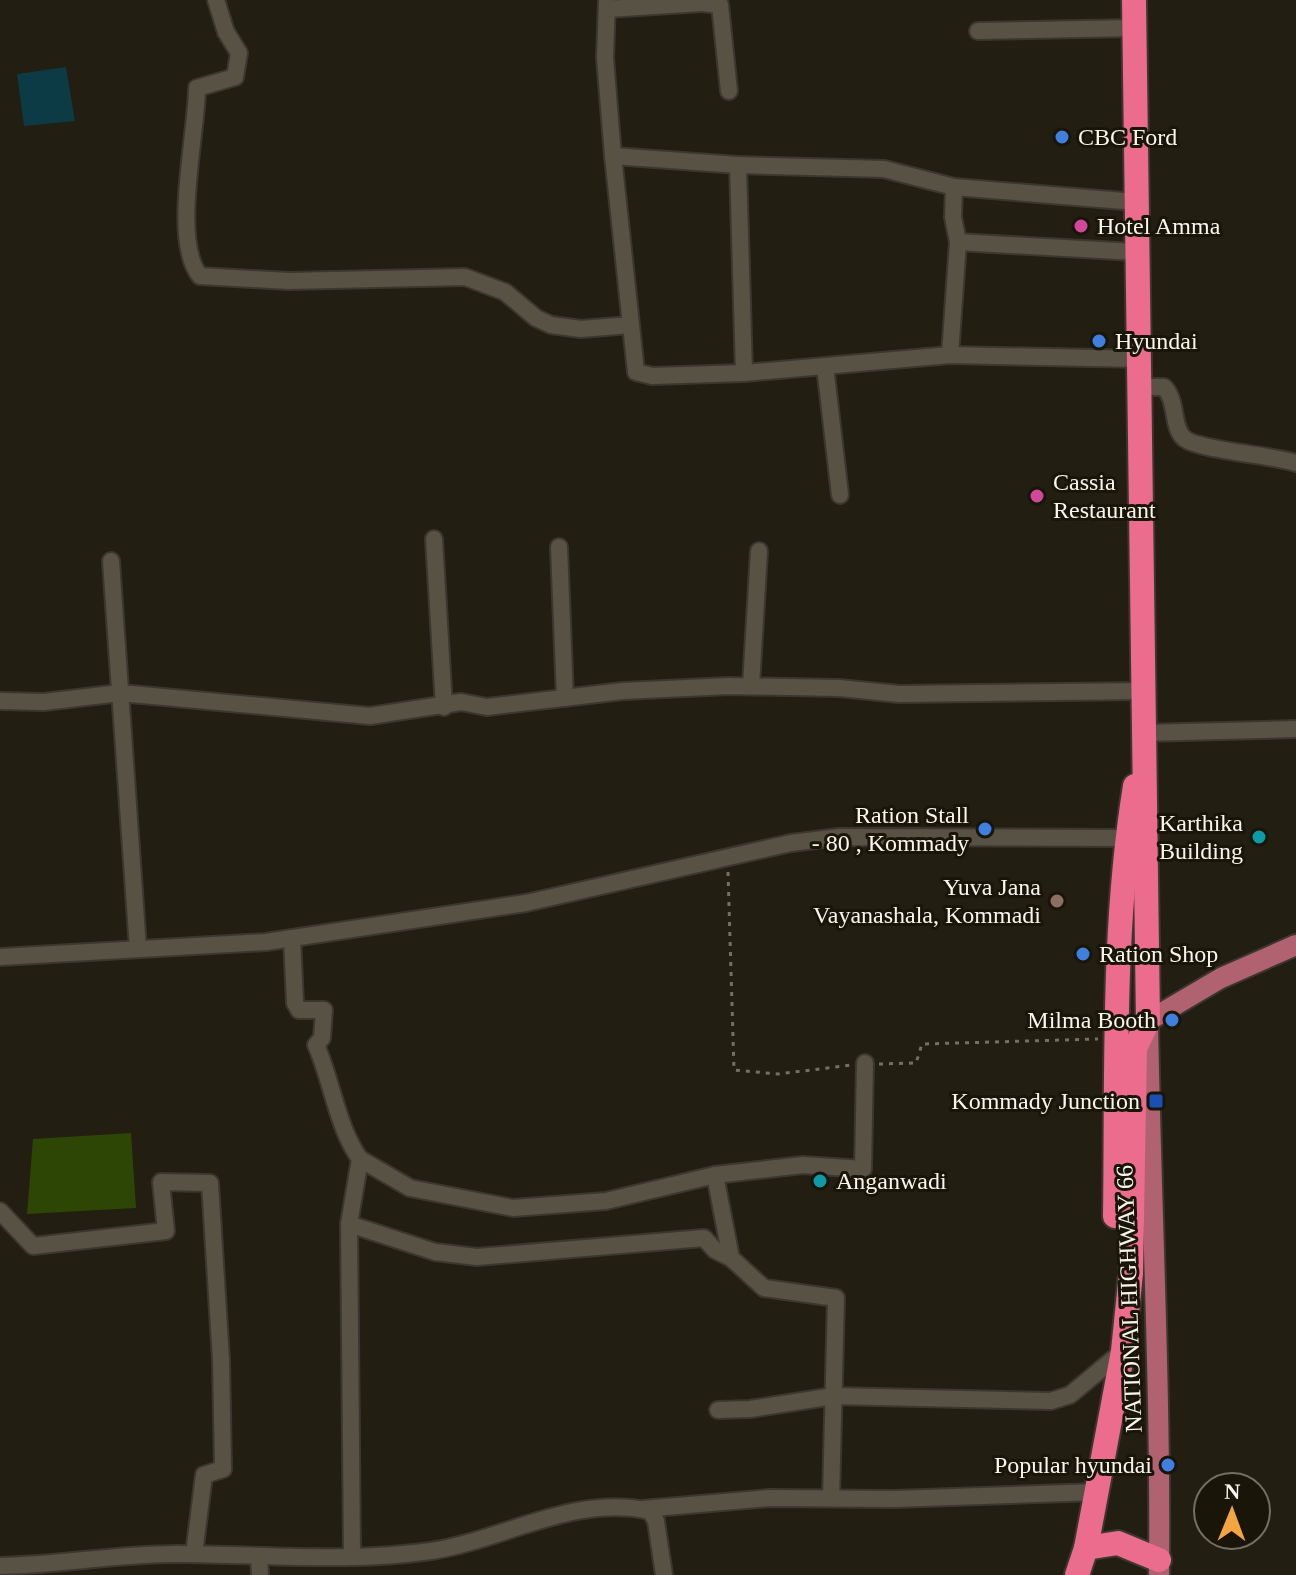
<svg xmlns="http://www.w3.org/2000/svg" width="1296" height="1575" font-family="Georgia,serif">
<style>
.green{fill:#2e4605}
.water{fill:#0c3b45}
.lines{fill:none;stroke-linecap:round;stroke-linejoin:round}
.minor-casing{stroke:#3b3730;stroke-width:20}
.major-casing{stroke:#3b3730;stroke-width:24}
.highway-casing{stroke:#3b3730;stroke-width:28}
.path{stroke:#747065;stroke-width:3;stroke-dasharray:4 6;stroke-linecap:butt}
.minor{stroke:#575243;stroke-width:16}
.major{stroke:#b06270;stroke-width:20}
.highway{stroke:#ec6c8e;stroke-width:24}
.shop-dot{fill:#3f7fe0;stroke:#191508;stroke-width:3}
.hotel-dot{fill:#d1479c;stroke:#191508;stroke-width:3}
.culture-dot{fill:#0f9aa8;stroke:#191508;stroke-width:3}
.education-dot{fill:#8d6e63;stroke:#191508;stroke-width:3}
.transit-dot{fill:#1a4fb4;stroke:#191508;stroke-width:3}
.labels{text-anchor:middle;stroke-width:6;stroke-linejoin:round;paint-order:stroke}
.poi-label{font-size:24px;fill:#f8f5ec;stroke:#191508;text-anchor:start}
.street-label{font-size:24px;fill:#f8f5ec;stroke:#191508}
</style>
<rect width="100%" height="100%" fill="#221e11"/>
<path class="green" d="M131,1133l5,75 -109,6 6,-75z"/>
<path class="water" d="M66,67l9,54 -51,5 -7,-52z"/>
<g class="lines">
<defs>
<g id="minor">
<path d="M216,0l10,32 13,21 -4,24 -38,11c0,45 -26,153 3,188l89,5 176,-4 40,15 31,26 15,7 30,4 49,-4"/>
<path d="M607,0l-2,58 8,98 125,9 6,208 206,-18 192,4"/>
<path d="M703,0l-1,3 18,2 9,86"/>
<path d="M607,9l95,-6"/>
<path d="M978,31l157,-3"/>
<path d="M613,156l23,216 16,4 92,-3"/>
<path d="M738,165l146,4 70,18 182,15"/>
<path d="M958,242l177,10"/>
<path d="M950,355l8,-113 -5,-25 1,-30"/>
<path d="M825,366l15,129"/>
<path d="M1140,387h24c14,14 7,41 21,52 14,11 87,16 111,24"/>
<path d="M434,539l10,168"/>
<path d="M559,547l6,151"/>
<path d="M111,561l27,388"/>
<path d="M751,686l8,-135"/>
<path d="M0,701l44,1 76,-9 250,23 91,-14 26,5 136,-16 106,-5 110,2 60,6 245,-3"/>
<path d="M1144,733l152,-4"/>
<path d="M292,938l3,65 4,7h25l-2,28 -6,7c16,36 21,82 44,114l-11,65 3,331"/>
<path d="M0,957l266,-15 260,-39 265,-60 48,-6 288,1"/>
<path d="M360,1159l50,29 103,20 93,-7 109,-26 16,83"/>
<path d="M715,1175l88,-10 60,4 2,-106"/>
<path d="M0,1211l33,35 133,-15 -5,-49 49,1 11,177 2,109 -19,6 -10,79"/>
<path d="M349,1224l86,28 42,5 227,-19 11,12 16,8 33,30 72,10 -5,200"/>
<path d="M718,1410l32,-1 84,-13 217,5 19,-6 53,-44"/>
<path d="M642,1509l127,-11 125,1 203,-7"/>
<path d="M259,1558l1,17"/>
<path d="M0,1566c59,-1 117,-12 176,-12 85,0 170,9 255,-3 72,-11 143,-57 219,-40l6,10 8,54"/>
</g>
<path id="major" d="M1159,1575c2,-185 -8,-369 -11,-554l73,-43 75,-33"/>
<g id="highway">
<path d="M1115,1216c2,-142 -3,-289 20,-430"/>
<path d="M1086,1548l32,-5 41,17"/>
<path d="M1077,1575l9,-27 37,-197 8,-78 4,-225 13,-27 -14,-1021"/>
</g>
</defs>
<use href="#minor" class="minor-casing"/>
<use href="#major" class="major-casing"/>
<use href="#highway" class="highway-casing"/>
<g class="path">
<path d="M728,872l6,198 44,4 74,-9"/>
<path d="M879,1064l37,-1 6,-19 176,-5"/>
</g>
<use href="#minor" class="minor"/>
<use href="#major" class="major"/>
<use href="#highway" class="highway"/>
</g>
<g class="shop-dot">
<circle cx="1062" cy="137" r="8"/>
<circle cx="1099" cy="341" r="8"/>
<circle cx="985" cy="829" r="8"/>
<circle cx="1083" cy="954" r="8"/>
<circle cx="1172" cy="1020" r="8"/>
<circle cx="1168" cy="1465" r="8"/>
</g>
<g class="hotel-dot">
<circle cx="1081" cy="226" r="8"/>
<circle cx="1037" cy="496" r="8"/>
</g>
<g class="culture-dot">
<circle cx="1259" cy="837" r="8"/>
<circle cx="820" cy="1181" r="8"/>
</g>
<circle class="education-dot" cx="1057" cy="901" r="8"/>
<rect class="transit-dot" x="1148" y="1093" width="16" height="16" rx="4"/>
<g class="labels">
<g class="poi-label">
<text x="1078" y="145">CBC Ford</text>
<text x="1097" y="234">Hotel Amma</text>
<text x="1115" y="349">Hyundai</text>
<text x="1053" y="490">Cassia<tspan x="1053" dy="28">Restaurant</tspan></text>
<text x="969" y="823" text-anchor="end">Ration Stall<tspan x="969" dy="28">- 80 , Kommady</tspan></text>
<text x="1243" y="831" text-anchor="end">Karthika<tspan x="1243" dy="28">Building</tspan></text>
<text x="1041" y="895" text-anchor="end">Yuva Jana<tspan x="1041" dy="28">Vayanashala, Kommadi</tspan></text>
<text x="1099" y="962">Ration Shop</text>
<text x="1156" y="1028" text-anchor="end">Milma Booth</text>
<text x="1140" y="1109" text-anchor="end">Kommady Junction</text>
<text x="836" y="1189">Anganwadi</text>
<text x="1152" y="1473" text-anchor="end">Popular hyundai</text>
</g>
<g class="street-label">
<text transform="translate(1129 1299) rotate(-92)" y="8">NATIONAL HIGHWAY 66</text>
</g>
</g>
<g transform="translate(1232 1511) rotate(1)"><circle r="38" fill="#191508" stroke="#726f63" stroke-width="2"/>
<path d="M0-6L14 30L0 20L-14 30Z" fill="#f2a541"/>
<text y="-12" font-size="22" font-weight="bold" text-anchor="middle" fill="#f8f5ec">N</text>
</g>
</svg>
